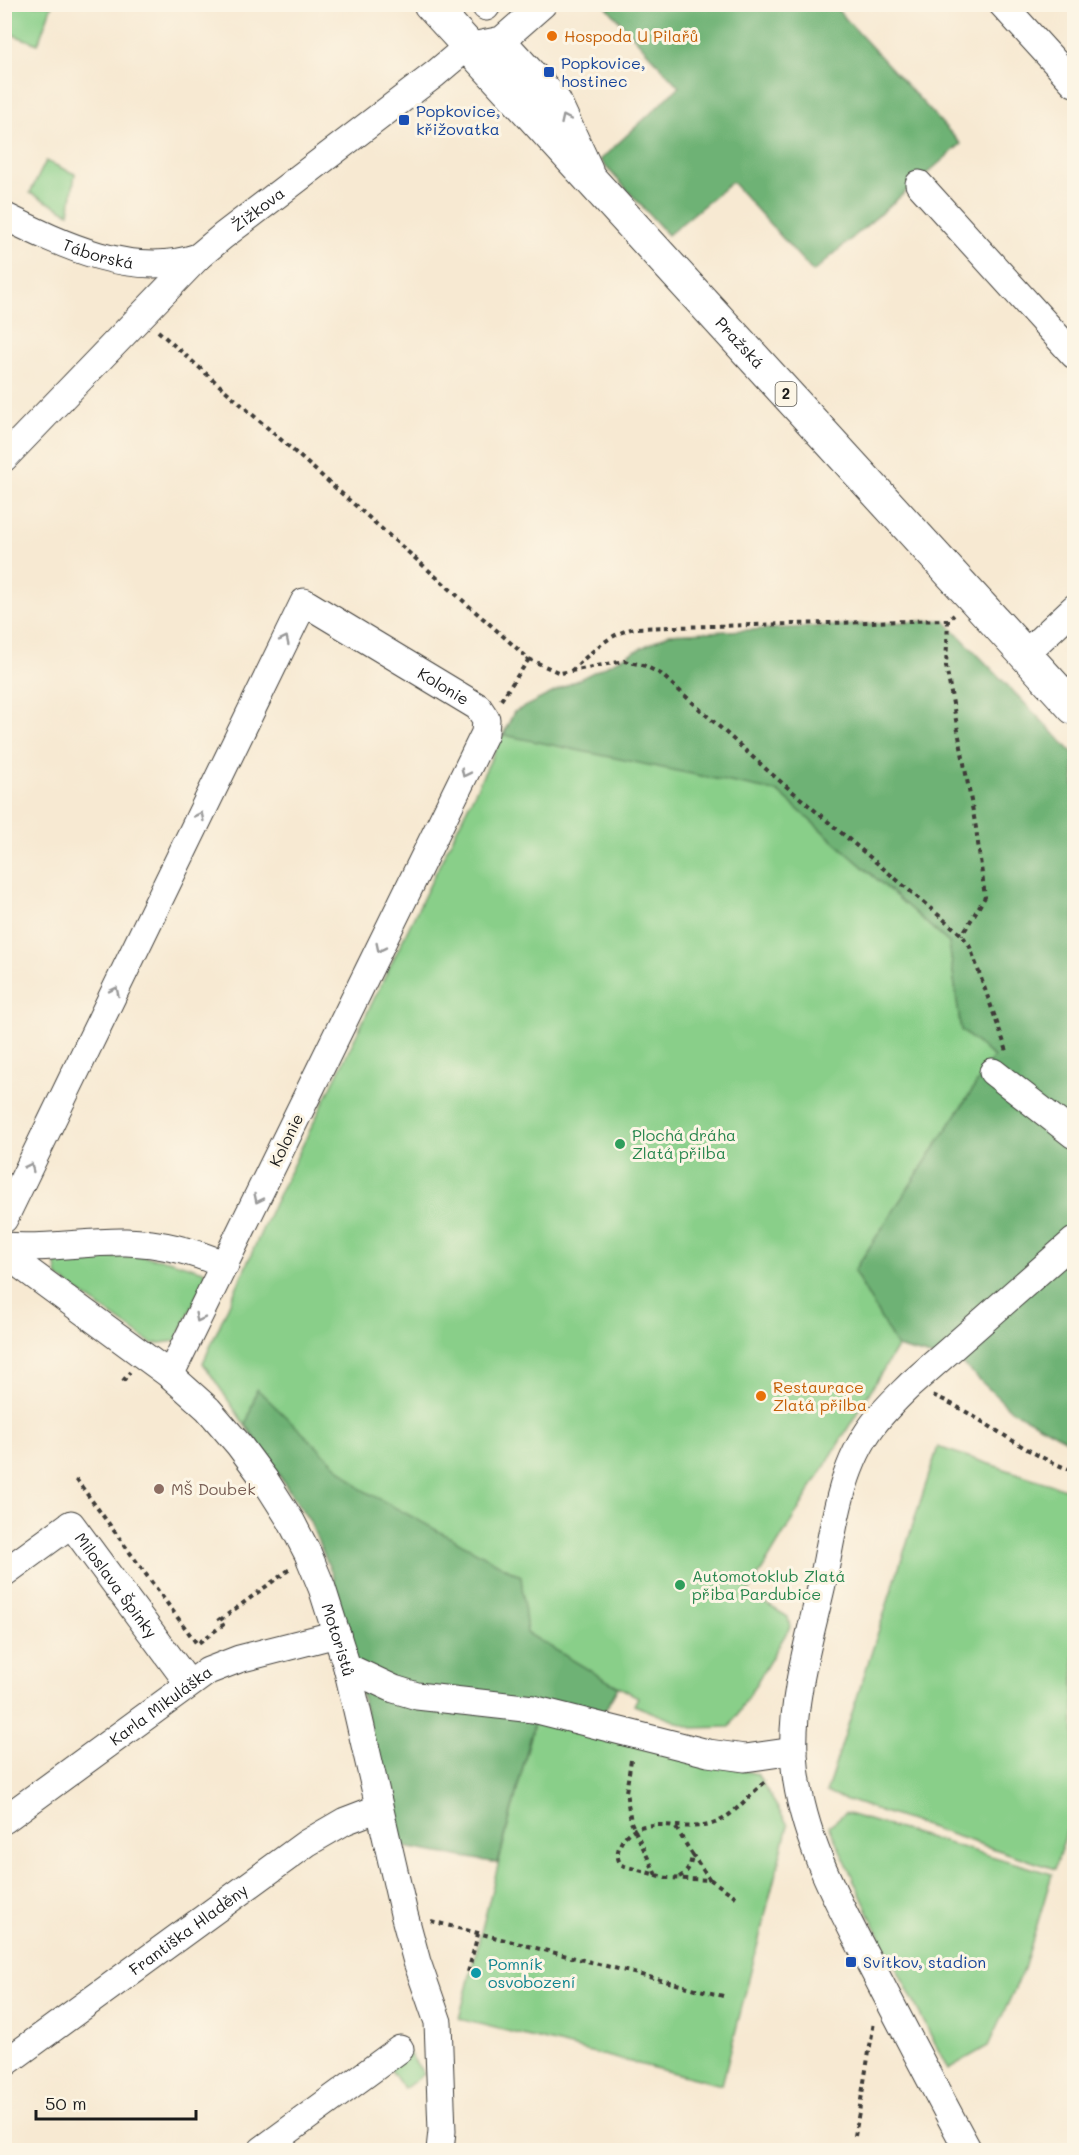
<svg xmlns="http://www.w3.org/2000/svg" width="1079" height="2155" font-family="Mali,sans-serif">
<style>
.green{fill:#89cf89;stroke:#527652;stroke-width:1.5}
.forest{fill:#6eb275;stroke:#456748;stroke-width:1.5}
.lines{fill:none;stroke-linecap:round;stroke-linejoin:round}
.minor-casing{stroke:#3d3b37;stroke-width:29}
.major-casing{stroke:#3d3b37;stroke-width:35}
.path{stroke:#3d3b37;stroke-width:4;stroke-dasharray:4.5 4.5;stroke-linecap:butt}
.minor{stroke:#fff;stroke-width:27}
.major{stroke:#fff;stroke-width:33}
.oneway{stroke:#999}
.food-dot{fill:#e8710a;stroke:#fcf5e5;stroke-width:2}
.transit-dot{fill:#1a4fb4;stroke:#fcf5e5;stroke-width:2}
.leisure-dot{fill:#2e9e5b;stroke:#fcf5e5;stroke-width:2}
.education-dot{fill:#8d6e63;stroke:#fcf5e5;stroke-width:2}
.culture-dot{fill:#0f9aa8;stroke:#fcf5e5;stroke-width:2}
.labels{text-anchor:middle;stroke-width:6;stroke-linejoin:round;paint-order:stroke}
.shield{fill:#fcf5e5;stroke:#5f5d58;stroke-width:1.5}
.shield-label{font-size:15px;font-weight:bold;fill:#1c1c1c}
.food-label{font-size:16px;fill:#c56008;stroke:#fcf5e5;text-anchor:start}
.transit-label{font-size:16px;fill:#164399;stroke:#fcf5e5;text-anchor:start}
.street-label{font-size:16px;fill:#1c1c1c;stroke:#fcf5e5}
.leisure-label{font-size:16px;fill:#27864d;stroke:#fcf5e5;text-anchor:start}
.education-label{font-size:16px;fill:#785e54;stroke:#fcf5e5;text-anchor:start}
.culture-label{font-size:16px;fill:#0d838f;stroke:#fcf5e5;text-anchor:start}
</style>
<rect width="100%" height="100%" fill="#fcf5e5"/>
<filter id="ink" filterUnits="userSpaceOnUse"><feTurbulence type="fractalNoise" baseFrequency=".0167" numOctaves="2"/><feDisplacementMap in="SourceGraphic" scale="12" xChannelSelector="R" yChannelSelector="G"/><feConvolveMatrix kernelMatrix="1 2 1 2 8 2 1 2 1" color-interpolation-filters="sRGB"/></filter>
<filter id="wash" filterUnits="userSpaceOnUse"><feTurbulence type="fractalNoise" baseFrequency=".008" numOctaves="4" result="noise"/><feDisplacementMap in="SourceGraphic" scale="24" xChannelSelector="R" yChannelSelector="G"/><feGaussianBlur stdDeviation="1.35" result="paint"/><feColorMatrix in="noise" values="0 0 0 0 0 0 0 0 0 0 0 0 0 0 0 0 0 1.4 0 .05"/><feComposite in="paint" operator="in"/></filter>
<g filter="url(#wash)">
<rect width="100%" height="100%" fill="#f7e9d2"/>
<g class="green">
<path d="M5,5h47l-14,39 -33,-12z"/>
<path d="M46,161l29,13 -6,39 -39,-20z"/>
<path d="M648,677l301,266 12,87 33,27 -140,214 43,76 -149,246 40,24 2,10 -60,100 -38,1 -58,-23 4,-8 -26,-14 -235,-62 -174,-258 67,-151 244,-500z"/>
<path d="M139,1256l29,4 36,11 2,6 -30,64 -24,3 -94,-67 -3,-17z"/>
<path d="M938,1447l136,45v316l-19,61 -229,-76z"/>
<path d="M536,1716l221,58 31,51 -66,260 -263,-66z"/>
<path d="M845,1813l207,61 -28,95 -36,77 -40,23 -75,-147 -44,-96z"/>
<path d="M401,2042l23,32 -20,15 -23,-33z"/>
</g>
<g class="forest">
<path d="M604,4l229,1 128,139 -148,128 -81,-90 -64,53 -68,-75 79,-73z"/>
<path d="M944,620l130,134v690l-63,-34 -47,-45 -67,-18 -43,-76 140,-214 -33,-27 -12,-87 -171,-151 -274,-57 10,-23 155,-78z"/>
<path d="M257,1389l104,100 160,87 6,57 91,54 -17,31 -65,-2 -38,147 -100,-17 -66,-272 -23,-54 -63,-95z"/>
</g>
</g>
<g filter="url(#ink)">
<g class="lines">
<defs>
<g id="minor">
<path d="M1002,4l72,79"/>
<path d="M486,7l2,-3"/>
<path d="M502,40l55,60 32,69"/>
<path d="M919,184l155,171"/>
<path id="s1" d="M4,216c59,29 128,63 194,41"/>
<path id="s2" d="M4,458l194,-201 25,-21 212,-162 32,-27 35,-7 41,-36"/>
<path d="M1025,654l49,-46"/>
<path d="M993,1072l81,63"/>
<path id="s3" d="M4,1219l300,-617 174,105 8,12 -1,14 -315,642"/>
<path d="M4,1246c41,4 81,-5 122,-4 35,1 67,9 99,23"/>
<path id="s4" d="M4,1253l166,122 38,34 31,36 26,35 26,41 17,33 14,34 25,79 57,247 13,48 21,60 4,109 -2,19"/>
<path id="s5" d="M4,1573l67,-49 118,160"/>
<path d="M347,1667l47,22 23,7 116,13 175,44 37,5 49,-7"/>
<path id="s6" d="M4,1820l204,-149 31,-12 98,-25"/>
<path id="s7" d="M4,2064l303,-221 38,-22 34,-13"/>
<path d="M262,2150l138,-101"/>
<path d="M968,2150c-31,-57 -61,-115 -91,-173 -36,-69 -79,-143 -83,-223 -3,-58 18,-123 30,-179 10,-50 17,-108 49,-150 11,-15 24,-27 37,-40l164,-144"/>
</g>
<g id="major">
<path id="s8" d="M430,4l644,704"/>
</g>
</defs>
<use href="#minor" class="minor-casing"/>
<use href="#major" class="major-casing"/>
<g class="path">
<path d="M158,331l371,328 31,14 64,-12 19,4 18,9 106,96 195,165 8,12 38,107"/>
<path d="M948,620l-2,46 30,162 9,69 -23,38"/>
<path d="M571,671c20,-18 37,-37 64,-43l313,-8 6,-5"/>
<path d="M501,700l28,-41"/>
<path d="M123,1381l7,-9"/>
<path d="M933,1395c49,21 90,59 141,76"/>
<path d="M76,1479l121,165 26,-19 -5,-7"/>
<path d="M220,1620l70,-51"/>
<path d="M631,1760l-5,32 5,30 25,53"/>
<path d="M676,1828l16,26c-1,12 -4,19 -15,24"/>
<path d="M692,1854l18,26"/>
<path d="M736,1897l-25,-17 -44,-2 -46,-13c-5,-8 -4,-14 0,-22 16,-33 64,-8 94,-20 22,-9 35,-31 53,-43"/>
<path d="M431,1921l296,76"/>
<path d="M468,1972l10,-38"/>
<path d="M855,2136l19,-114"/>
<path d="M4,2142l7,8"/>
</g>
<use href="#minor" class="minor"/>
<use href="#major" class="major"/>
</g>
<defs><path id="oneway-chevron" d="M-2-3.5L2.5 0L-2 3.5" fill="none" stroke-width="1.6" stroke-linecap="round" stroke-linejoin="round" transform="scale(1.5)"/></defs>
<g class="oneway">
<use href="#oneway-chevron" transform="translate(565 119) rotate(-115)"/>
<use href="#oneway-chevron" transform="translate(285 640) rotate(-64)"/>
<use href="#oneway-chevron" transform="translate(465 773) rotate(116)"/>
<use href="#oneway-chevron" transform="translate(200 816) rotate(-64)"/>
<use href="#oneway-chevron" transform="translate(380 948) rotate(116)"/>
<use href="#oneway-chevron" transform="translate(115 991) rotate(-64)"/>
<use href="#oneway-chevron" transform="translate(30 1167) rotate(-64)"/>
<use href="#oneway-chevron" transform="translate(258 1199) rotate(116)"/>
<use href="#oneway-chevron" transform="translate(199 1318) rotate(116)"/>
</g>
</g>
<g class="food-dot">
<circle cx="552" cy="36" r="6"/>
<circle cx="761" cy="1396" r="6"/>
</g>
<g class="transit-dot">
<rect x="543" y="66" width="12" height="12" rx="3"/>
<rect x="398" y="114" width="12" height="12" rx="3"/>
<rect x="845" y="1956" width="12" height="12" rx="3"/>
</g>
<g class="leisure-dot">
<circle cx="620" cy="1144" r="6"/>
<circle cx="680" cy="1585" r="6"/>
</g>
<circle class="education-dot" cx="159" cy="1489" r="6"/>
<circle class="culture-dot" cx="476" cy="1973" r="6"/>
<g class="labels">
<rect class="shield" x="775.5" y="382" width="21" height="24" rx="4.5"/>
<g class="shield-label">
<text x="786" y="399">2</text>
</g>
<g class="food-label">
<text x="564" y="42">Hospoda U Pilařů</text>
<text x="773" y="1393">Restaurace<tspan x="773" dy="18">Zlatá přilba</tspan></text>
</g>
<g class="transit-label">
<text x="561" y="69">Popkovice,<tspan x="561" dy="18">hostinec</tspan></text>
<text x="416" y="117">Popkovice,<tspan x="416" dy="18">křižovatka</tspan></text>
<text x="863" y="1968">Svítkov, stadion</text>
</g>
<g class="street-label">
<text dy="6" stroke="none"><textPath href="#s2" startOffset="356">Žižkova</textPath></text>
<text dy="6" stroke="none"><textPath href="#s1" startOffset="102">Táborská</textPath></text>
<text dy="6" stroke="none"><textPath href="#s8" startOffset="459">Pražská</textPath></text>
<text dy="6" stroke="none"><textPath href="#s3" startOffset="849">Kolonie</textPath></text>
<text transform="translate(286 1140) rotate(-64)" y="6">Kolonie</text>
<text dy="6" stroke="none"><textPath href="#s5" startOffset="159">Miloslava Špinky</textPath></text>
<text dy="6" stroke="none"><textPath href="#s4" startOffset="525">Motoristů</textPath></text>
<text dy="6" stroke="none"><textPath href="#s6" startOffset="194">Karla Mikuláška</textPath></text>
<text dy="6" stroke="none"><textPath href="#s7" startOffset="228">Františka Hladěny</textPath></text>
</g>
<g class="leisure-label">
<text x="632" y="1141">Plochá dráha<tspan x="632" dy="18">Zlatá přilba</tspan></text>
<text x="692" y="1582">Automotoklub Zlatá<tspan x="692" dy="18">přiba Pardubice</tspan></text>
</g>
<g class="education-label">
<text x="171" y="1495">MŠ Doubek</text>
</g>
<g class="culture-label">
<text x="488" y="1970">Pomník<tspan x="488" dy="18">osvobození</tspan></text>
</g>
</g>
<rect width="1079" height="2155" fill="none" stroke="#fcf5e5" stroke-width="24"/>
<path d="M36 2110v9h160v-9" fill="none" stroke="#1c1c1c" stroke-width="3"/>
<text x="45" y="2110" font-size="18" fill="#1c1c1c" stroke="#fcf5e5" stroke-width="4.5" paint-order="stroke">50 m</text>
</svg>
